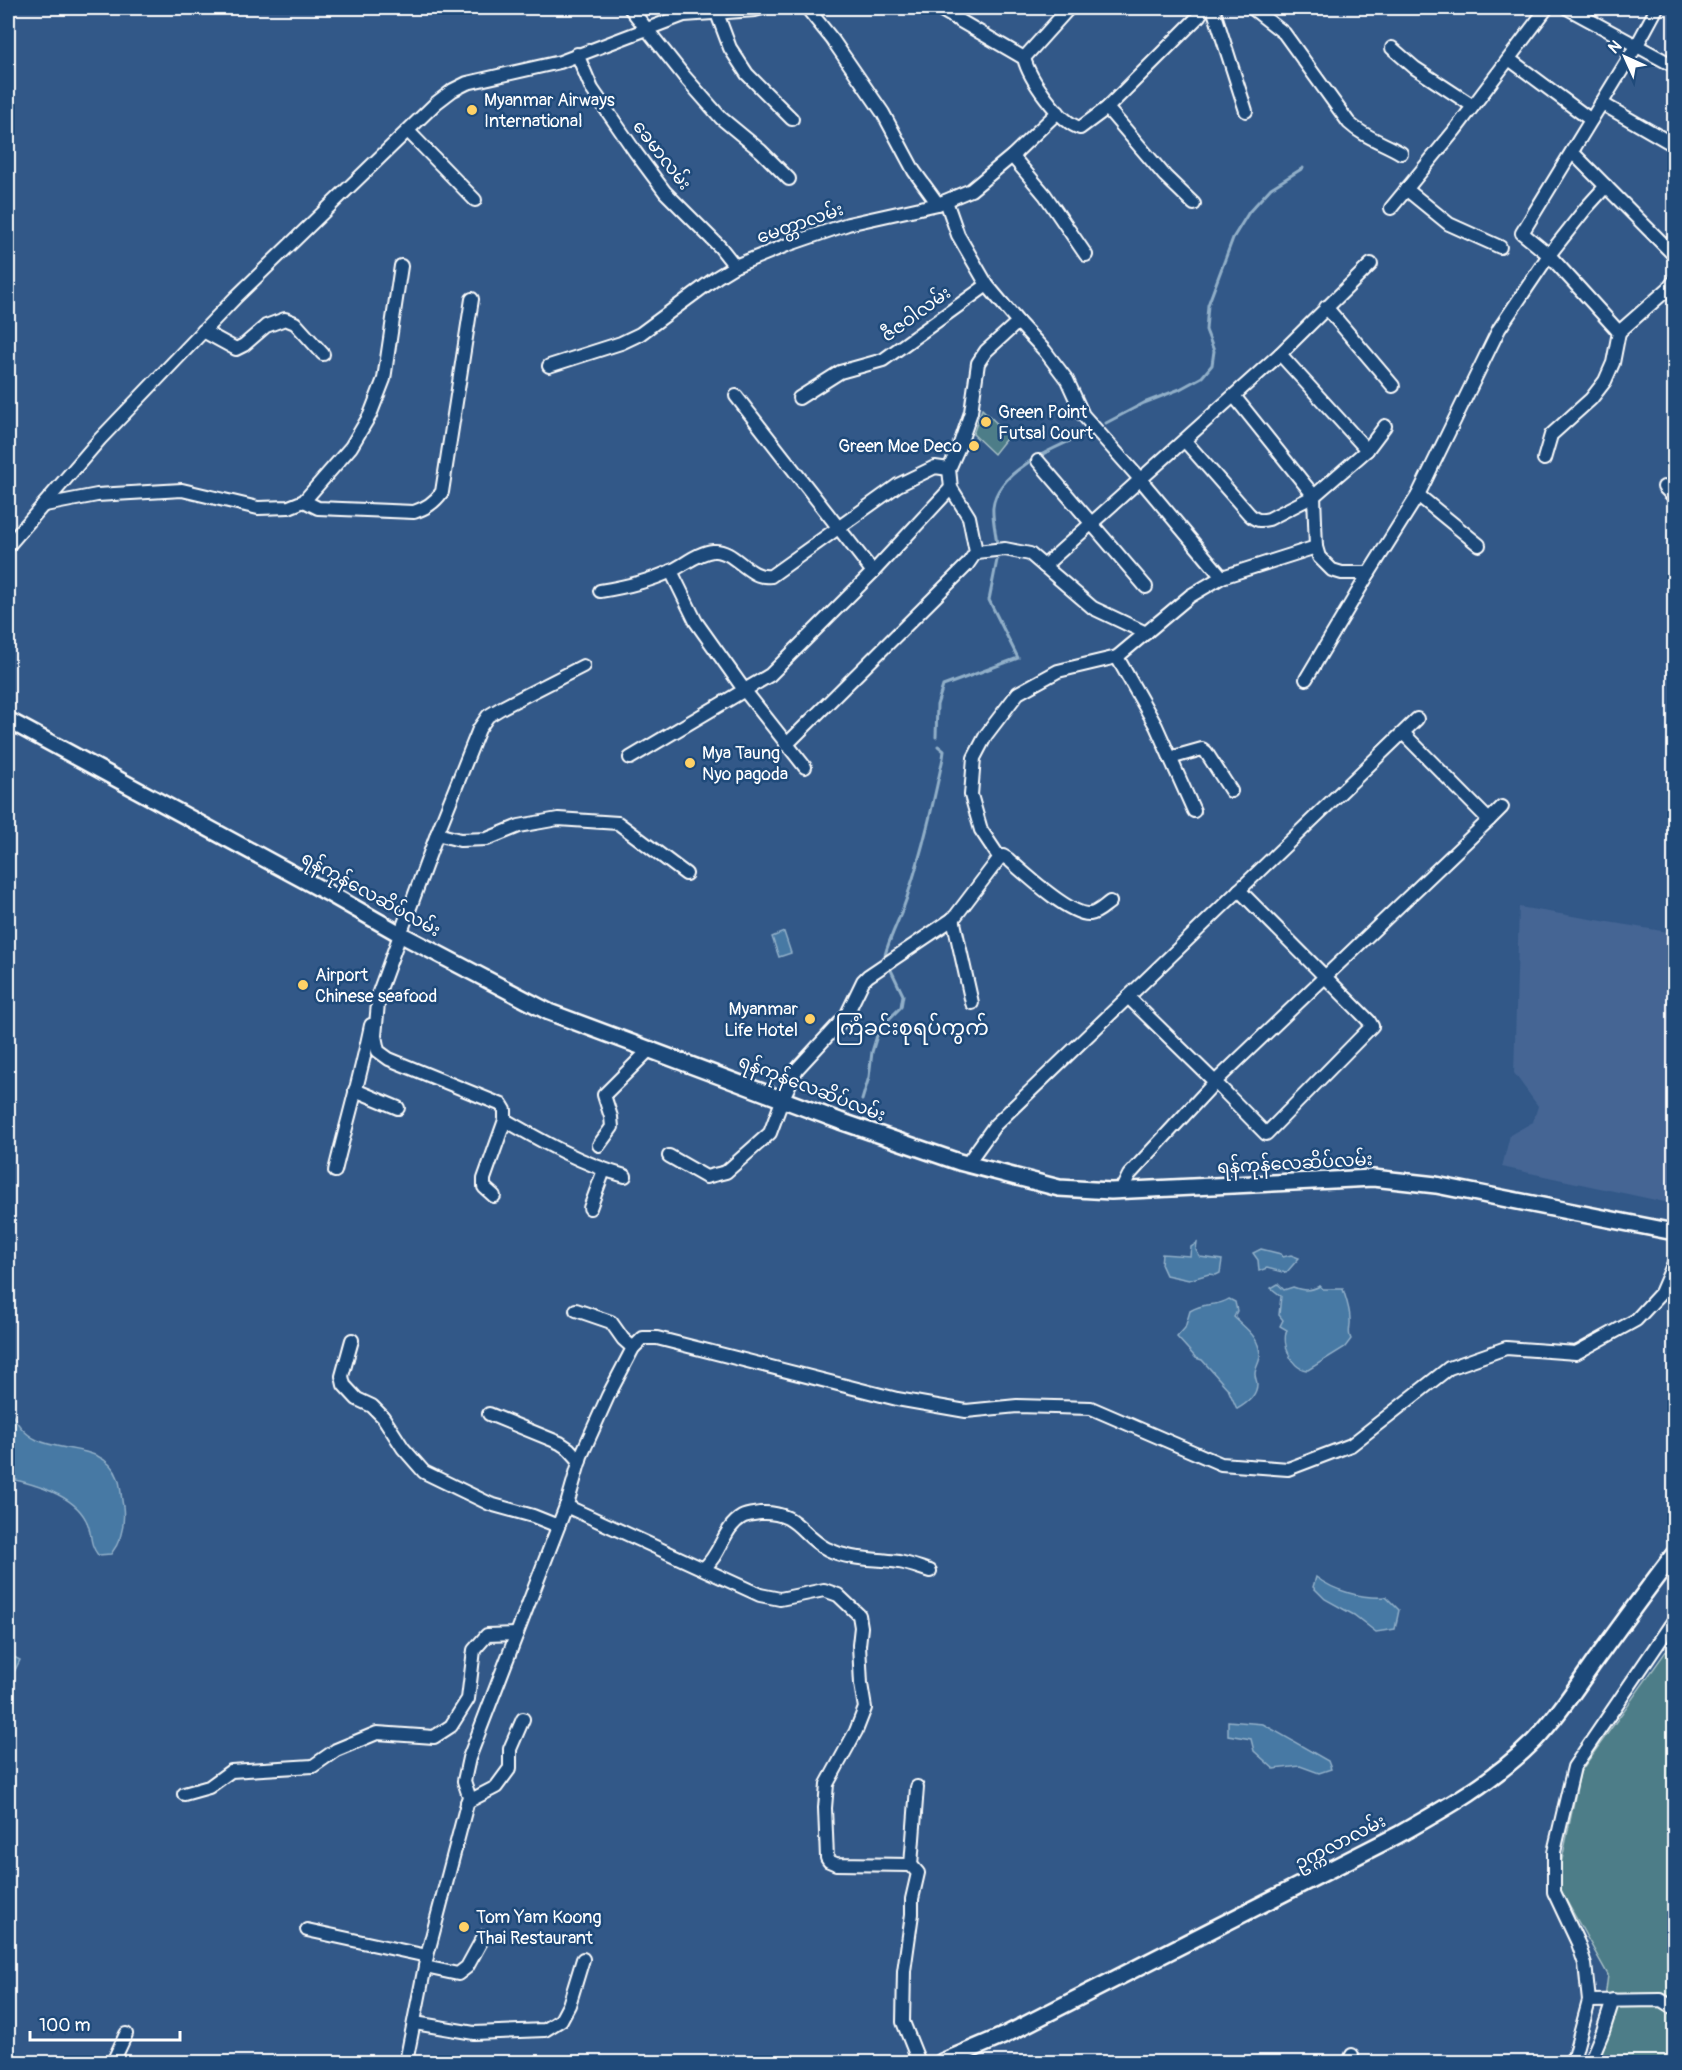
<svg xmlns="http://www.w3.org/2000/svg" width="1682" height="2070" font-family="Pangolin,'Noto Sans Myanmar',sans-serif">
<style>
.built{fill:#446594}
.green{fill:#4d7d88;stroke:#a6bec4;stroke-width:1.5}
.water{fill:#4779a4;stroke:#91afc8;stroke-width:1.5}
.lines{fill:none;stroke-linecap:round;stroke-linejoin:round}
.stream{stroke:#91afc8;stroke-width:3}
.minor-casing{stroke:#fff;stroke-width:16}
.major-casing{stroke:#fff;stroke-width:20}
.minor{stroke:#1f4a7a;stroke-width:12}
.major{stroke:#1f4a7a;stroke-width:15}
.poi-dot{fill:#ffd166;stroke:#1f4a7a;stroke-width:2}
.labels{text-anchor:middle;stroke-width:5;stroke-linejoin:round;paint-order:stroke}
.poi-label{font-size:18px;fill:#fff;stroke:#1f4a7a;text-anchor:start}
.street-label{font-size:18px;fill:#fff;stroke:#1f4a7a}
.quarter-label{font-size:21px;fill:#fff;stroke:#1f4a7a}
</style>
<rect width="100%" height="100%" fill="#325888"/>
<filter id="ink" filterUnits="userSpaceOnUse"><feTurbulence type="fractalNoise" baseFrequency=".0167" numOctaves="2"/><feDisplacementMap in="SourceGraphic" scale="12" xChannelSelector="R" yChannelSelector="G"/><feConvolveMatrix kernelMatrix="1 2 1 2 8 2 1 2 1" color-interpolation-filters="sRGB"/></filter>
<g filter="url(#ink)">
<path class="built" d="M1519,907l155,26v271l-172,-37 8,-32 23,-13 5,-16 -24,-33z"/>
<g class="green">
<path d="M982,409l27,26 -15,19 -21,-20z"/>
<path d="M1674,1640v422h-82l6,-9 10,-78 -51,-91 23,-112z"/>
</g>
<g class="water">
<path d="M784,932l7,21 -12,4 -7,-20z"/>
<path d="M1197,1243l-1,7 4,7 22,3 -2,13 -4,2 -7,-1 -20,6 -23,-5 -5,-11 1,-10 28,2 1,-9z"/>
<path d="M1261,1249l20,5 2,3 8,-2 8,3 -13,15 -19,-5 -8,3 -1,-11 -5,-7z"/>
<path d="M1278,1284l6,6 9,-3c11,4 17,4 27,-1l3,3h20c3,10 7,20 7,30 1,8 -3,13 1,20l-6,8 -37,23c-16,0 -27,-26 -21,-40l-7,-4 3,-6 -4,-5 2,-19 -10,-8z"/>
<path d="M1229,1299l6,3 2,9 -3,6c11,11 26,20 26,39 0,6 -5,12 -5,18 0,4 2,7 2,10 0,12 -11,20 -20,25l-9,-20 -26,-29 -6,-2 -19,-21 8,-9 5,-17c14,-9 27,-4 39,-12z"/>
<path d="M8,1406c6,14 14,27 29,34 27,13 68,4 81,38 3,8 3,19 5,28 2,17 -1,34 -12,48l-13,1c-10,-13 -5,-22 -12,-35 -13,-26 -53,-36 -78,-42z"/>
<path d="M1316,1577c18,14 47,22 70,20l13,13 -4,19 -19,3 -22,-17 -29,-16 -12,-12z"/>
<path d="M8,1654l12,6 -12,24z"/>
<path d="M1228,1721l35,3 65,37 3,8 -12,4 -19,-7 -26,3 -20,-18 -3,-12 -23,-4z"/>
</g>
<g class="lines">
<g class="stream">
<path d="M1106,423l38,-20 36,-14 22,-12 10,-12 2,-14 -8,-21 2,-25 25,-67 16,-26 22,-24 32,-20"/>
<path d="M997,545c-1,-12 -5,-26 -4,-38 4,-37 63,-60 93,-73"/>
<path d="M936,737l1,-32 6,-19 75,-28 -29,-58 8,-40"/>
<path d="M885,955c6,-22 17,-40 23,-61 15,-45 25,-90 35,-136l1,-7 -6,-5"/>
<path d="M862,1100l7,-23 3,-25 7,-23 22,-22 2,-12 -13,-27"/>
</g>
<defs>
<g id="minor">
<path d="M630,8l54,68 37,42 40,33 28,28"/>
<path d="M715,8l15,40 17,26 45,45"/>
<path d="M807,8l25,31 51,74 31,58 24,33"/>
<path d="M938,8l86,50c5,20 35,64 56,70l27,-20 92,-92 5,-8"/>
<path d="M1213,8l33,103"/>
<path d="M1252,8l32,25 65,90c15,14 33,19 52,30"/>
<path d="M1567,8l107,58"/>
<path d="M1657,8l-20,37 -115,188 27,22 70,77 50,-44 5,-7"/>
<path d="M1392,48l23,20 58,38"/>
<path d="M577,54l15,35 44,64 29,39 55,55 15,19"/>
<path d="M1024,58l45,-50"/>
<path d="M1509,59l82,61"/>
<path d="M1601,103l73,42"/>
<path d="M1107,108l58,68 29,28"/>
<path d="M408,131l67,69"/>
<path d="M1572,152l102,103"/>
<path d="M1012,156l33,39 41,60"/>
<path d="M1406,189l43,35 51,23"/>
<path d="M946,201l12,34 29,50 31,37 27,29 22,29 16,35 57,64 82,98"/>
<path d="M1391,208l64,-78 92,-122"/>
<path d="M1326,307l67,79"/>
<path d="M203,331l33,18 8,-4 22,-19 19,-7 10,4 28,31"/>
<path d="M1280,354l87,96"/>
<path d="M549,366l72,-23 19,-9 77,-57 18,-11 52,-21 61,-21 90,-20 33,-14 41,-34 46,-44"/>
<path d="M736,396l137,176"/>
<path d="M1234,396l80,100 2,51 3,10 13,13 10,3h27"/>
<path d="M799,398l41,-26 43,-12 104,-75"/>
<path d="M1185,441l64,73c7,7 11,7 20,5l45,-23 53,-46 18,-24"/>
<path d="M1544,459l7,-24 40,-36 14,-18 8,-18 6,-31"/>
<path d="M1038,461l108,126"/>
<path d="M949,469l11,-25 11,-32 7,-49 8,-12 32,-29"/>
<path d="M1664,487l10,10"/>
<path d="M1418,495l61,50"/>
<path d="M304,501l14,7 96,4c12,-4 20,-9 28,-20l30,-193"/>
<path d="M45,505l52,-10 85,-5 76,18 31,-1 15,-6 47,-54 19,-32 14,-36 17,-113"/>
<path d="M8,546l92,-107 136,-142 200,-194 17,-13 14,-7 93,-21 124,-47 71,-5 8,-2"/>
<path d="M976,552l29,-3 25,5 63,54 53,25"/>
<path d="M1044,566l236,-212 91,-90"/>
<path d="M671,571l25,51 49,69 60,76"/>
<path d="M600,591c25,-4 48,-9 71,-20 13,-6 28,-19 42,-20 22,-2 35,29 58,25l127,-91 37,-18 14,2"/>
<path d="M1117,657l39,69 38,85"/>
<path d="M583,666l-80,41 -15,9 -9,13 -42,105 -58,158 -4,44 3,15 11,8 113,46 3,5v10c38,22 77,44 120,56"/>
<path d="M1306,679l63,-106 49,-78 81,-166 50,-74 37,-47 20,-22"/>
<path d="M1403,733l86,87"/>
<path d="M786,745l181,-180 9,-13 -7,-35 -18,-29 -2,-19"/>
<path d="M630,758l140,-83 103,-103 78,-84"/>
<path d="M1170,758l32,-9 4,3 25,39"/>
<path d="M437,834l23,6 27,-1 32,-13 39,-7 60,4 68,51"/>
<path d="M999,857l4,-1 5,3c16,14 62,57 82,55 8,-1 14,-8 20,-12"/>
<path d="M1239,890l130,131 3,5 -106,108 -51,-52 274,-262 13,-13"/>
<path d="M953,918l19,85"/>
<path d="M355,1090l43,18"/>
<path d="M599,1145l13,-18 -1,-10 -7,-22 47,-47"/>
<path d="M669,1156l37,21 20,-5 44,-39 13,-35 14,-29 49,-53 17,-35 5,-5 86,-58 44,-58 1,-3 -18,-27 -10,-35 3,-37 12,-23 32,-42 40,-22 59,-14 73,-61 32,-19 94,-30"/>
<path d="M967,1164l28,-39 422,-406"/>
<path d="M335,1171c12,-49 26,-97 36,-146"/>
<path d="M1121,1191l8,-16 86,-93 -87,-85"/>
<path d="M494,1196l-10,-9v-8l21,-59"/>
<path d="M590,1208l14,-38"/>
<path d="M576,1310l35,12 12,17 10,9"/>
<path d="M352,1340l-10,36 2,9 13,14 15,7 11,11 20,31 21,24 66,32 43,12 25,10"/>
<path d="M489,1414l71,29 9,6 11,12"/>
<path d="M566,1506l194,89 20,4 44,-9 14,5 21,20 2,12 -2,18 2,39 4,24 -9,23 -29,53 -2,24 2,50 2,3 7,3 75,1 7,8 -6,26v15l-8,57 -1,51 16,40"/>
<path d="M704,1568c17,-14 19,-40 38,-51 5,-3 13,-3 18,-4 38,-2 40,22 67,36 25,12 46,9 72,13 11,2 21,6 31,9"/>
<path d="M184,1794l25,-7 22,-16 82,-5 23,-16 41,-17 57,4 17,-11 17,-27 6,-49 13,-15 30,-1"/>
<path d="M467,1802l29,-15 14,-19v-19l13,-30"/>
<path d="M911,1865l6,-78"/>
<path d="M307,1930l120,26"/>
<path d="M425,1967l33,7 9,-7 17,-31"/>
<path d="M1589,2001l72,-1 13,8"/>
<path d="M415,2023l59,10 71,-3 16,-10 8,-15 14,-46"/>
<path d="M113,2062l13,-28"/>
<path d="M406,2062l21,-106 42,-160 -5,-15 5,-23 99,-257 13,-45 27,-60 25,-48 10,-10h14l240,61 69,12 51,-5 74,2 130,56 67,5 63,-24 98,-77 57,-20 70,5 60,-33 25,-27 13,-30"/>
<path d="M1349,2062l3,-7"/>
<path d="M1569,2062l5,-5 15,-56 -4,-37 -7,-21 -24,-51v-40l20,-85 100,-147"/>
<path d="M1590,2062l13,-31 10,-31"/>
</g>
<g id="major">
<path d="M8,720l322,174 70,40 149,78 291,109 119,41 100,26 52,3 262,-13 63,7 238,47"/>
<path d="M942,2062l61,-26 395,-201c48,-27 96,-54 136,-94 23,-24 42,-53 61,-80 26,-36 52,-72 79,-107"/>
</g>
</defs>
<use href="#minor" class="minor-casing"/>
<use href="#major" class="major-casing"/>
<use href="#minor" class="minor"/>
<use href="#major" class="major"/>
</g>
</g>
<g class="poi-dot">
<circle cx="472" cy="110" r="6"/>
<circle cx="986" cy="422" r="6"/>
<circle cx="974" cy="446" r="6"/>
<circle cx="690" cy="763" r="6"/>
<circle cx="303" cy="985" r="6"/>
<circle cx="810" cy="1019" r="6"/>
<circle cx="464" cy="1927" r="6"/>
</g>
<g class="labels">
<g class="poi-label">
<text x="484" y="106">Myanmar Airways<tspan x="484" dy="21">International</tspan></text>
<text x="998" y="418">Green Point<tspan x="998" dy="21">Futsal Court</tspan></text>
<text x="962" y="452" text-anchor="end">Green Moe Deco</text>
<text x="702" y="759">Mya Taung<tspan x="702" dy="21">Nyo pagoda</tspan></text>
<text x="315" y="981">Airport<tspan x="315" dy="21">Chinese seafood</tspan></text>
<text x="798" y="1015" text-anchor="end">Myanmar<tspan x="798" dy="21">Life Hotel</tspan></text>
<text x="476" y="1923">Tom Yam Koong<tspan x="476" dy="21">Thai Restaurant</tspan></text>
</g>
<g class="street-label">
<text transform="translate(662 155) rotate(52)" y="6">ခေမာလမ်း</text>
<text transform="translate(800 223) rotate(-19)" y="6">မေတ္တာလမ်း</text>
<text transform="translate(916 314) rotate(-36)" y="6">ဇီဇဝါလမ်း</text>
<text transform="translate(371 894) rotate(29)" y="6">ရန်ကုန်လေဆိပ်လမ်း</text>
<text transform="translate(812 1088) rotate(21)" y="6">ရန်ကုန်လေဆိပ်လမ်း</text>
<text transform="translate(1295 1163) rotate(-3)" y="6">ရန်ကုန်လေဆိပ်လမ်း</text>
<text transform="translate(1340 1842) rotate(-27)" y="6">ဥက္ကလာလမ်း</text>
</g>
<g class="quarter-label">
<text x="912" y="1035">ကြံခင်းစုရပ်ကွက်</text>
</g>
</g>
<rect width="1682" height="2070" fill="none" stroke="#1f4a7a" stroke-width="30"/>
<rect x="15" y="15" width="1652" height="2040" fill="none" stroke="#fff" stroke-width="2" filter="url(#ink)"/>
<g transform="translate(1625 57) rotate(315)" stroke="#1f4a7a" stroke-width="4.5" paint-order="stroke">
<path d="M0-4.5L10 22L0 15L-10 22Z" fill="#ffffff"/>
<text y="-9" font-size="16" font-weight="bold" text-anchor="middle" fill="#ffffff">N</text>
</g>
<path d="M30 2031v9h150v-9" fill="none" stroke="#ffffff" stroke-width="3"/>
<text x="39" y="2031" font-size="18" fill="#ffffff" stroke="#1f4a7a" stroke-width="4.5" paint-order="stroke">100 m</text>
</svg>
